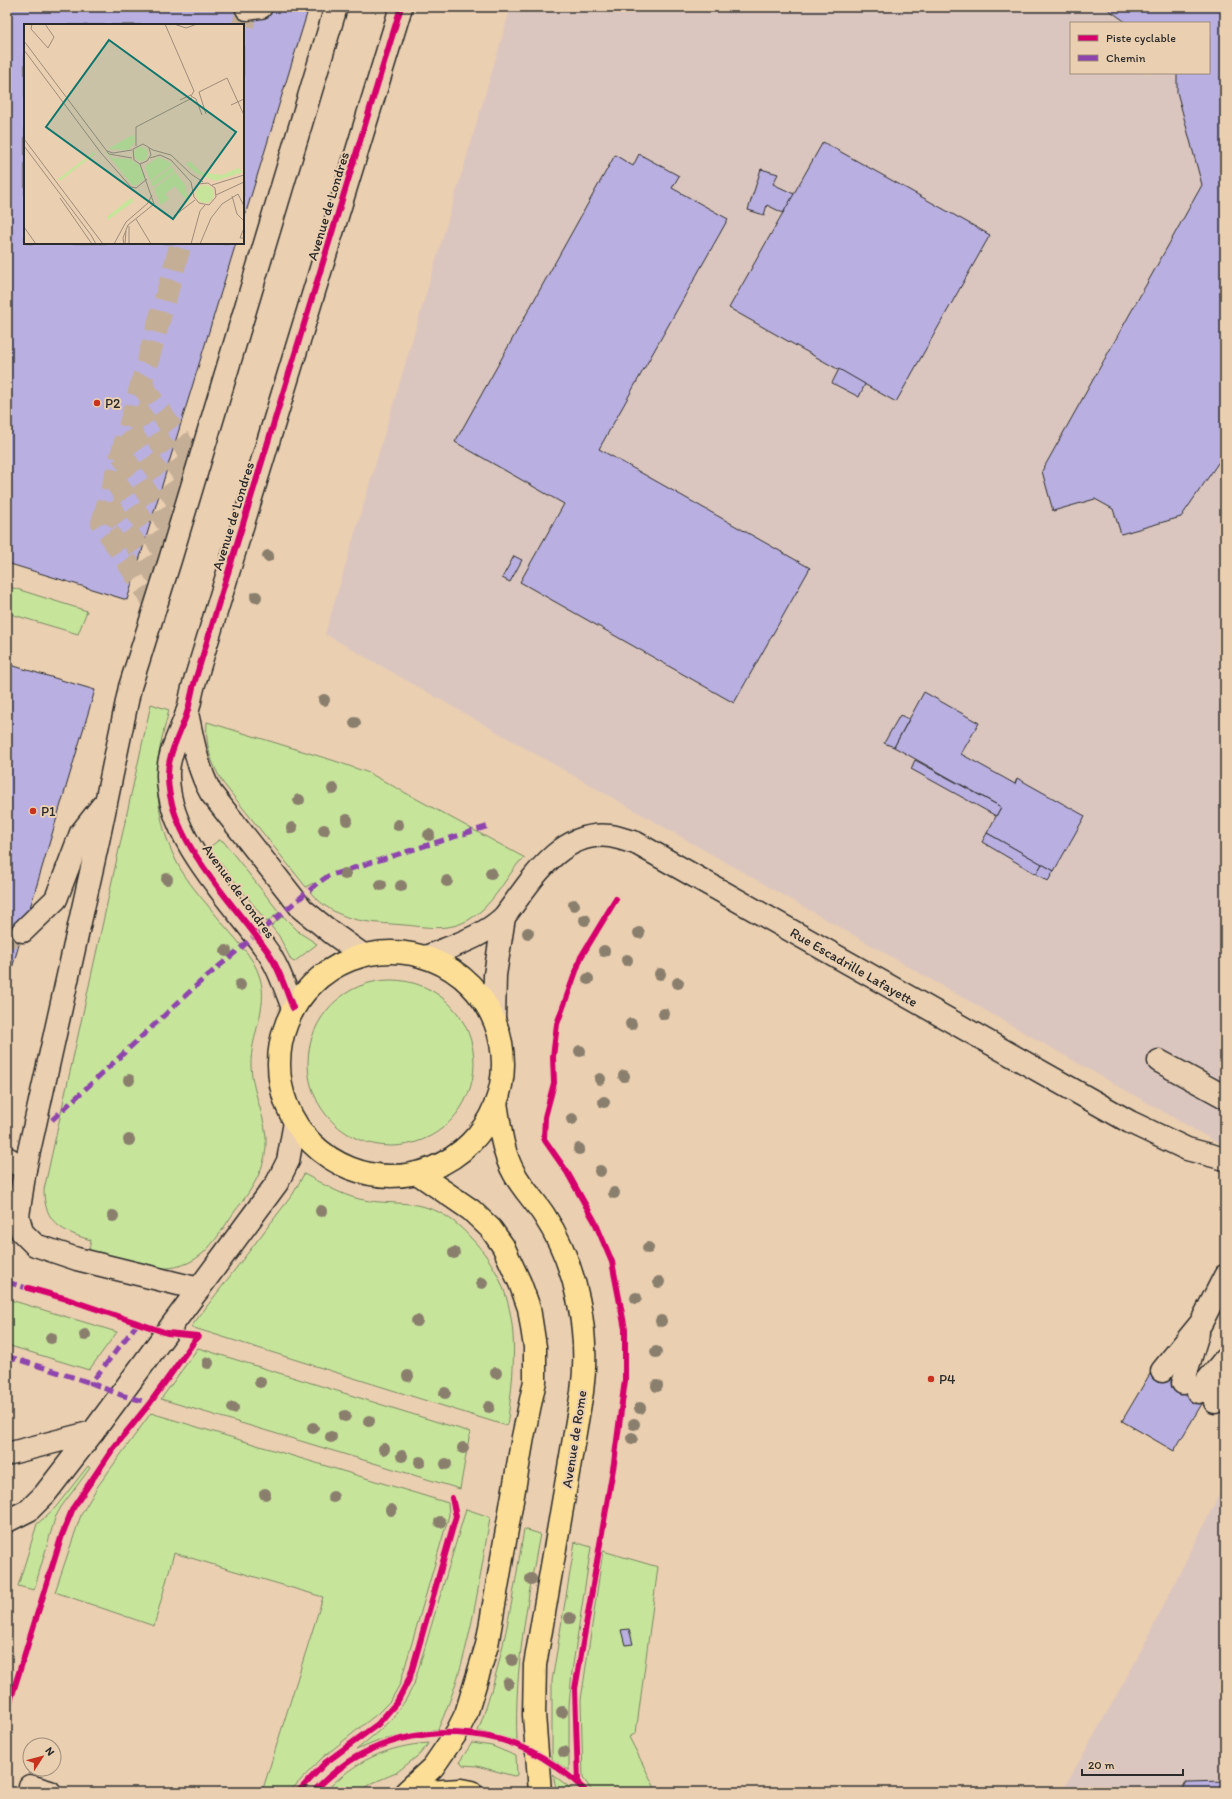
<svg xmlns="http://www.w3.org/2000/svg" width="1232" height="1799" font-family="Itim,sans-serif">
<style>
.built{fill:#dbc6bf;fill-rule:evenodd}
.green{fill:#c7e49b;stroke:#798863}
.building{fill:#b9b0e1;stroke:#2b2b2b}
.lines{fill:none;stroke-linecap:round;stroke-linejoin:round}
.minor-tunnel{stroke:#c4ae96;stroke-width:22;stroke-dasharray:22 11;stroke-linecap:butt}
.minor-casing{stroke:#2b2b2b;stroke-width:25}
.major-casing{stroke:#2b2b2b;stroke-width:25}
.minor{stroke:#eacfb1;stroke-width:22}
.major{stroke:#fcde96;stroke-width:22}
.quiet{stroke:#8e44ad;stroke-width:5;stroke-dasharray:10 5;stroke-linecap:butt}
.cycleway-casing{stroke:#eacfb1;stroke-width:8}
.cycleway{stroke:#d6006c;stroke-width:6}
.tree{fill:#8a7f6d}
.poi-dot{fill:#c8321e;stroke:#eacfb1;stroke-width:1.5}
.labels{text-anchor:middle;stroke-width:4;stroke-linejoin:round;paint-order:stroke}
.street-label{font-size:14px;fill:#2b2b2b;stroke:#eacfb1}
.poi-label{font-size:14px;fill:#2b2b2b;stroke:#eacfb1;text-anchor:start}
.inset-road{fill:none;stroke:#9e8d7b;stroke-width:1}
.view{fill:#0f766e;fill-opacity:0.15;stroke:#0f766e;stroke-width:2}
.inset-edge{fill:none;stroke:#2b2b2b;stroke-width:2}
</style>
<rect width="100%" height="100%" fill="#eacfb1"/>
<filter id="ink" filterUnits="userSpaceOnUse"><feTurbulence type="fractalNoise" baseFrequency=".025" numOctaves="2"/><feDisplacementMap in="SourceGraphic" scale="8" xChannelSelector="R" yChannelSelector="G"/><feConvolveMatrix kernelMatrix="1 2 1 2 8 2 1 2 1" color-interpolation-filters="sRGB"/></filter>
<g filter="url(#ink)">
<g class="built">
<path d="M511,7h714v1140l-900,-513zM1071,23h138v50h-138z"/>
<path d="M1225,1483v309h-163l71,-126z"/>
</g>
<g class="green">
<path d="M7,586l80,25 -9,23 -71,-21z"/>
<path d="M151,704l18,6c-3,13 -7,25 -9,38 -7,42 0,86 21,122 11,18 25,33 38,49 14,18 35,37 41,59 9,30 -10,58 -9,88 1,28 17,54 15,81 -2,25 -16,45 -31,64 -10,14 -20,32 -33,43 -33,28 -77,8 -114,0l3,-14c-28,-8 -47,-17 -47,-50z"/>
<path d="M207,722l128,39 34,12 156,85 -6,4c-15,19 -28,45 -49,57 -21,13 -43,8 -65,6 -38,-3 -67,-2 -95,-33l7,-5 -4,-4 -7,4 -83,-104c-12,-20 -18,-38 -16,-61z"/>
<path d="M219,840l4,1 56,71 -12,10 -57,-72v-3z"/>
<path d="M283,916l17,17 17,11 -23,18 -3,-2 -12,-24 -8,-10z"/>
<circle cx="391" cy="1063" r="83"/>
<path d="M304,1174c19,10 35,20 55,25 25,6 51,1 75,11 15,6 26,16 36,27 54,55 46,119 37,189l-316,-99 102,-133z"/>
<path d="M7,1299l110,33 -28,38 -82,-25z"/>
<path d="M198,1348l272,84 -10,57 -299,-90z"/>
<path d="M151,1413l297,90 1,12 -49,169 -9,16 -14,14 -55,44 -33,34h-27l61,-195 -149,-44 -20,73 -99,-34 26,-77 17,-29z"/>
<path d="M88,1466l2,2 -29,39 -6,11 -21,72 -16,-4 19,-62 18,-16z"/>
<path d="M466,1509l24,8c-12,72 -21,145 -52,212l-57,11 -25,10c27,-22 43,-34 58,-66z"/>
<path d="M524,1529l16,5c-13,69 -26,136 -23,207l-39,-10c24,-65 35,-133 46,-202z"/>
<path d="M575,1542l16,5 -19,124 -3,35v65l-17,-12v-78z"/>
<path d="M603,1551l55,16 -22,166 -7,4 28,55h-64l-10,-14 -2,-78z"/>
<path d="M429,1743l-9,11 -24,19 -26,11 -12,8h-33c29,-31 62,-46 104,-49z"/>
<path d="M472,1743l20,3 24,10 1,19 -3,1 -37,-10 -14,-1 -3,-4z"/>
<path d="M553,1775l23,17h-19z"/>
</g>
<g class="building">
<path d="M7,7h302l-66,215v-197h-218v218h211l-109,357 -120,-37z"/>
<path d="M1105,7h120v446l-44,64 -60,17 -8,-25 -18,-10 -42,12 -11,-40 160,-286 -25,-93v-19h32v-50h-82z"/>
<path d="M823,142l167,93 -94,167 -167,-94z"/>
<path d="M639,154l40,22 -7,12 56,31 -129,230 211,119 -76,135 -214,-121 44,-78 -109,-62 160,-287 18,11z"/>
<path d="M761,169l17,5 -5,10 21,10 -11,19 -16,-8 -3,10 -16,-5z"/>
<path d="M839,369l26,15 -6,13 -27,-14z"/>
<path d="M514,556l8,4 -12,22 -8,-4z"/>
<path d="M7,664l88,26 -88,295z"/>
<path d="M924,692l55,31 -18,31 54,30 2,-6 68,38 -31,55 -67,-38 14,-26 -107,-60z"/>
<path d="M900,715l9,4 -15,28 -10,-4z"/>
<path d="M915,760l86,47 -5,9 -85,-47z"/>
<path d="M987,833l55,31 -6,10 -54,-32z"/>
<path d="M1042,864l12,7 -6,10 -12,-7z"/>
<path d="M1154,1367l52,30 -32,54 -52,-30z"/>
<path d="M629,1629l4,15 -8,1 -4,-15z"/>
<path d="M1225,1781v11h-45l6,-10z"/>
</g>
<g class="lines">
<g class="minor-tunnel">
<path d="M243,25l4,-16 -1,-2"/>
<path d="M141,384l57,82"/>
<path d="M135,407l57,80"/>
<path d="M129,430l56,83"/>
<path d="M122,455l55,83"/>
<path d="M114,480l56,80"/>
<path d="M108,504l55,81"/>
<path d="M156,606l-54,-83 79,-280"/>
<path d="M7,938l16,-7"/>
</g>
<defs>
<g id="minor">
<path d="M247,9l14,-2"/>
<path d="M187,713c6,27 10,55 24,80l91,116 30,24 31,22"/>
<path d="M23,931l33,-32 25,-66 22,-28"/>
<path d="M426,957c26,-11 57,-20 78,-40 26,-34 55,-87 106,-81 8,1 18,5 26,7l494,279 57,27 38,10"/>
<path d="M293,1008c-8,-20 -15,-43 -28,-60 -35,-49 -96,-108 -97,-171 -1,-22 12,-43 19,-64 3,-9 4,-19 7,-29l207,-677"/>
<path d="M494,1019l1,-44 9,-58"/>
<path d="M1159,1061l66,36"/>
<path d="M7,1158l18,11"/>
<path d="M199,1289l-122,-30 -42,-14 -13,-13 -4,-16 7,-47 73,-328 32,-154 40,-127 166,-553"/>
<path d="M1162,1371l39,-48 24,-47"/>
<path d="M1183,1383l15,-50"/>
<path d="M1198,1392l27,-33"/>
<path d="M1215,1402l10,-28"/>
<path d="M7,1454l86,-22"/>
<path d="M7,1521l22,-11 16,-16 48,-62 184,-249 11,-22 7,-39"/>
<path d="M30,1786l20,6"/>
</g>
<g id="major">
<circle cx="391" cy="1064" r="112"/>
<path d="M496,1103c4,23 6,49 18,70 8,15 21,28 30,42 33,50 46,118 38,177l-47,273 -1,50 6,77"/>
<path d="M406,1792l27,-25 24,-35 9,-18 21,-69 36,-208 12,-56v-34l-6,-39 -9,-25 -17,-37 -12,-17 -20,-19 -54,-37"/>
<path d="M426,1792l35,-2 10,2"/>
</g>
</defs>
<use href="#minor" class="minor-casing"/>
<use href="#major" class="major-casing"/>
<use href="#minor" class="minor"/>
<use href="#major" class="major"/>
<g class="quiet">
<path d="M52,1120l147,-137 119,-100 10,-7 161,-50"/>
<path d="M7,1282l23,7"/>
<path d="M138,1323l-47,60 30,12 29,8"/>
<path d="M7,1356l84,27"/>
</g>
<defs>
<g id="cycleway">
<path d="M293,1008c-8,-20 -15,-43 -28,-60 -35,-49 -96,-108 -97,-171 -1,-22 12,-43 19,-64 3,-9 4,-19 7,-29l207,-677"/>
<path d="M7,1711l55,-176 11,-27 39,-58 38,-47 48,-67 -31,-3 -100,-34 -39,-11"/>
<path d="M578,1782l-3,-93 39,-226 11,-83v-51l-13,-67 -17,-40 -28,-50 -23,-33 1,-22 9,-34 -1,-26 4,-33 24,-67 35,-58"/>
<path d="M298,1792l27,-29 53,-39 19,-22 13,-25 46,-161 -4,-18"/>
<path d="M313,1792c13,-13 28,-27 45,-36 61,-33 139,-31 196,9 11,8 23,16 32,27"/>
</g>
</defs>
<use href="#cycleway" class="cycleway-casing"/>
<use href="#cycleway" class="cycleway"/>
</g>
<g class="tree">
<circle cx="268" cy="556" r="6"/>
<circle cx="256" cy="597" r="6"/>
<circle cx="324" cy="700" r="6"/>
<circle cx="355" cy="723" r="6"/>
<circle cx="333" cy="789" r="6"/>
<circle cx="299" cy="800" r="6"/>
<circle cx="347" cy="820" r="6"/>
<circle cx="398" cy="825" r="6"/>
<circle cx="292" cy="828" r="6"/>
<circle cx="324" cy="830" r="6"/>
<circle cx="429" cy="835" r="6"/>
<circle cx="491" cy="873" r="6"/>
<circle cx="345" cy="874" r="6"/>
<circle cx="167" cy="879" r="6"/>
<circle cx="447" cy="881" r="6"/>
<circle cx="381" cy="885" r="6"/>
<circle cx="401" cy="886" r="6"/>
<circle cx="574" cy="905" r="6"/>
<circle cx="585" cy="920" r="6"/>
<circle cx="528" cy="933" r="6"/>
<circle cx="639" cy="933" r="6"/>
<circle cx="226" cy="951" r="6"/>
<circle cx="604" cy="951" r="6"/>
<circle cx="627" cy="960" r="6"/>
<circle cx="660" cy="974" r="6"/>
<circle cx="588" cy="979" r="6"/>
<circle cx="678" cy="983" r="6"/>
<circle cx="240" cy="985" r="6"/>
<circle cx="664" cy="1014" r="6"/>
<circle cx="631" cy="1024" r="6"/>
<circle cx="580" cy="1051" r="6"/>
<circle cx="624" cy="1076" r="6"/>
<circle cx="600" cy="1079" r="6"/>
<circle cx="129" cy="1080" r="6"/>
<circle cx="604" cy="1102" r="6"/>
<circle cx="572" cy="1119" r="6"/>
<circle cx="129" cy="1140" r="6"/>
<circle cx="579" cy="1149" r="6"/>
<circle cx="600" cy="1171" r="6"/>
<circle cx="614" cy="1193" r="6"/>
<circle cx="321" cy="1211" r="6"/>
<circle cx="113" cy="1216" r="6"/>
<circle cx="648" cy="1248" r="6"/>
<circle cx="454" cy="1253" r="6"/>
<circle cx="659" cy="1282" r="6"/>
<circle cx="482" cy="1283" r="6"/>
<circle cx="636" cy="1298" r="6"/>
<circle cx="417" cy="1321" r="6"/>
<circle cx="661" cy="1321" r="6"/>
<circle cx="85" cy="1335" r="6"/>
<circle cx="51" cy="1338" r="6"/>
<circle cx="656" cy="1352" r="6"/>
<circle cx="208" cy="1363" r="6"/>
<circle cx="496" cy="1373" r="6"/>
<circle cx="408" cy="1376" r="6"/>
<circle cx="260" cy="1382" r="6"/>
<circle cx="657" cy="1386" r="6"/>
<circle cx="445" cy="1393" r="6"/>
<circle cx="489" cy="1407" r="6"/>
<circle cx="233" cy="1408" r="6"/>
<circle cx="640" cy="1408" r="6"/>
<circle cx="345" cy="1416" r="6"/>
<circle cx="369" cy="1421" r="6"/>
<circle cx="634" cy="1424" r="6"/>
<circle cx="313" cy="1428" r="6"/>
<circle cx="331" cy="1437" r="6"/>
<circle cx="632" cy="1438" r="6"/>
<circle cx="463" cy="1448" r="6"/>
<circle cx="384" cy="1449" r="6"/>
<circle cx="402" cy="1456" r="6"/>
<circle cx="420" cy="1462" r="6"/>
<circle cx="446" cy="1464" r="6"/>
<circle cx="265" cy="1494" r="6"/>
<circle cx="333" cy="1497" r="6"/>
<circle cx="391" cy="1510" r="6"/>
<circle cx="440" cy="1522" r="6"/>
<circle cx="531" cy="1579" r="6"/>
<circle cx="570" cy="1618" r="6"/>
<circle cx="512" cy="1660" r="6"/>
<circle cx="508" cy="1683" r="6"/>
<circle cx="562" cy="1712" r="6"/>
<circle cx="564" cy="1752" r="6"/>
</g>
</g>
<g class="poi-dot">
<circle cx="97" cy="403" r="4"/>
<circle cx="33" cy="811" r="4"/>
<circle cx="931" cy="1379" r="4"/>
</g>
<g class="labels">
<g class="street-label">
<text transform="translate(328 206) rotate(-73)" y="5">Avenue de Londres</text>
<text transform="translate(233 516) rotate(-73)" y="5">Avenue de Londres</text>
<text transform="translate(239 891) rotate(54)" y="5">Avenue de Londres</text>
<text transform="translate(854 967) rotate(30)" y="5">Rue Escadrille Lafayette</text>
<text transform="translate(574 1439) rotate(-81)" y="5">Avenue de Rome</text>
</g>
<g class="poi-label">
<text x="105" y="408">P2</text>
<text x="41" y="816">P1</text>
<text x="939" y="1384">P4</text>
</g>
</g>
<g transform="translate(24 24)">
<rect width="220" height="220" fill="#eacfb1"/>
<path d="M110,110l1,8 -7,8 -20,-1zM110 130a7 7 0 1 1 14 0a7 7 0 1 1-14 0ZM81,127l8,7 17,1 10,7 5,13 -9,6h-4zM70,128l1,2 -35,27 -2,-2zM135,133l14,7 -23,17 -5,-15zM166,137l11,11 21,3 16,-7 5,4 -27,9 -20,-8 -10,-9zM147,143l4,4 -22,16 -2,-5zM151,148l10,13 4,18 -14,-17 -10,8 4,5 -8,6 -7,-16zM172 170a9 9 0 1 1 18 0a9 9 0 1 1-18 0ZM108,173l1,5 -25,18v-4z" fill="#c7e49b"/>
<path class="inset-road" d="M8,0l-1,5 17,19 6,-11 -9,-13M141,0l29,67M150,0l12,4 11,-4M0,17l85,113 23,4M0,26l77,103 30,34 5,1 11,-9M170,67l-3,5 5,3 6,16M175,68l28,-14 17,37M175,68l7,22M156,76l11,-5M207,81l13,-6M0,115l79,105M0,122l67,89 5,9M112,122v-19l56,-29M125,124l2,7 -4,6 -7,3 -6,-4 -1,-11 10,-5 10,6 18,5 20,19 12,8M83,127l6,2 19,-3M126,134l10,-3 11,5 20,22 3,15 5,6 10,2 7,-8 -1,-9 -7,-5 -10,1 -5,7M188,161l32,-10M192,171l28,-13M208,172l5,18 7,7M36,174l32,46M150,192l21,-16M112,195l15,25M105,202v18M0,203l12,17M220,204l-4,10h4M90,220l12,-22 22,-19 4,-8M100,220l-1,-6 5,-13 26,-21 -14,-40M101,220l1,-13M167,220l9,-33 5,-6M176,220l11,-26 11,-14 16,-10 6,12"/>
<path class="view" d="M85,16l127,92 -63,87 -127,-92z"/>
<rect width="220" height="220" class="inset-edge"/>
</g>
<rect width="1232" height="1799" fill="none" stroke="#eacfb1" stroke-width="24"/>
<rect x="12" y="12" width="1208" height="1775" fill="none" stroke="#2b2b2b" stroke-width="1.5" filter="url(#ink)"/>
<rect x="1070" y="22" width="140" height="52" fill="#eacfb1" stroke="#9e8d7b"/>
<rect x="1078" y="35" width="20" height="6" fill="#d6006c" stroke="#9e8d7b"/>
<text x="1106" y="42" font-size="12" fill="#2b2b2b">Piste cyclable</text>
<rect x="1078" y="55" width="20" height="6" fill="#8e44ad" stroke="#9e8d7b"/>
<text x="1106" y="62" font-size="12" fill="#2b2b2b">Chemin</text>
<g transform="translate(42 1757) rotate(54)"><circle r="19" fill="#eacfb1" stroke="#9e8d7b"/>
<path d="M0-3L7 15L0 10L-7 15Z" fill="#c8321e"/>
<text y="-6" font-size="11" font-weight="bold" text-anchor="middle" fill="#2b2b2b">N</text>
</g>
<path d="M1082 1769v6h101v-6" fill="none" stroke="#2b2b2b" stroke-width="2"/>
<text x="1088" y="1769" font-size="12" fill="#2b2b2b" stroke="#eacfb1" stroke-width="3" paint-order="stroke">20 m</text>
</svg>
